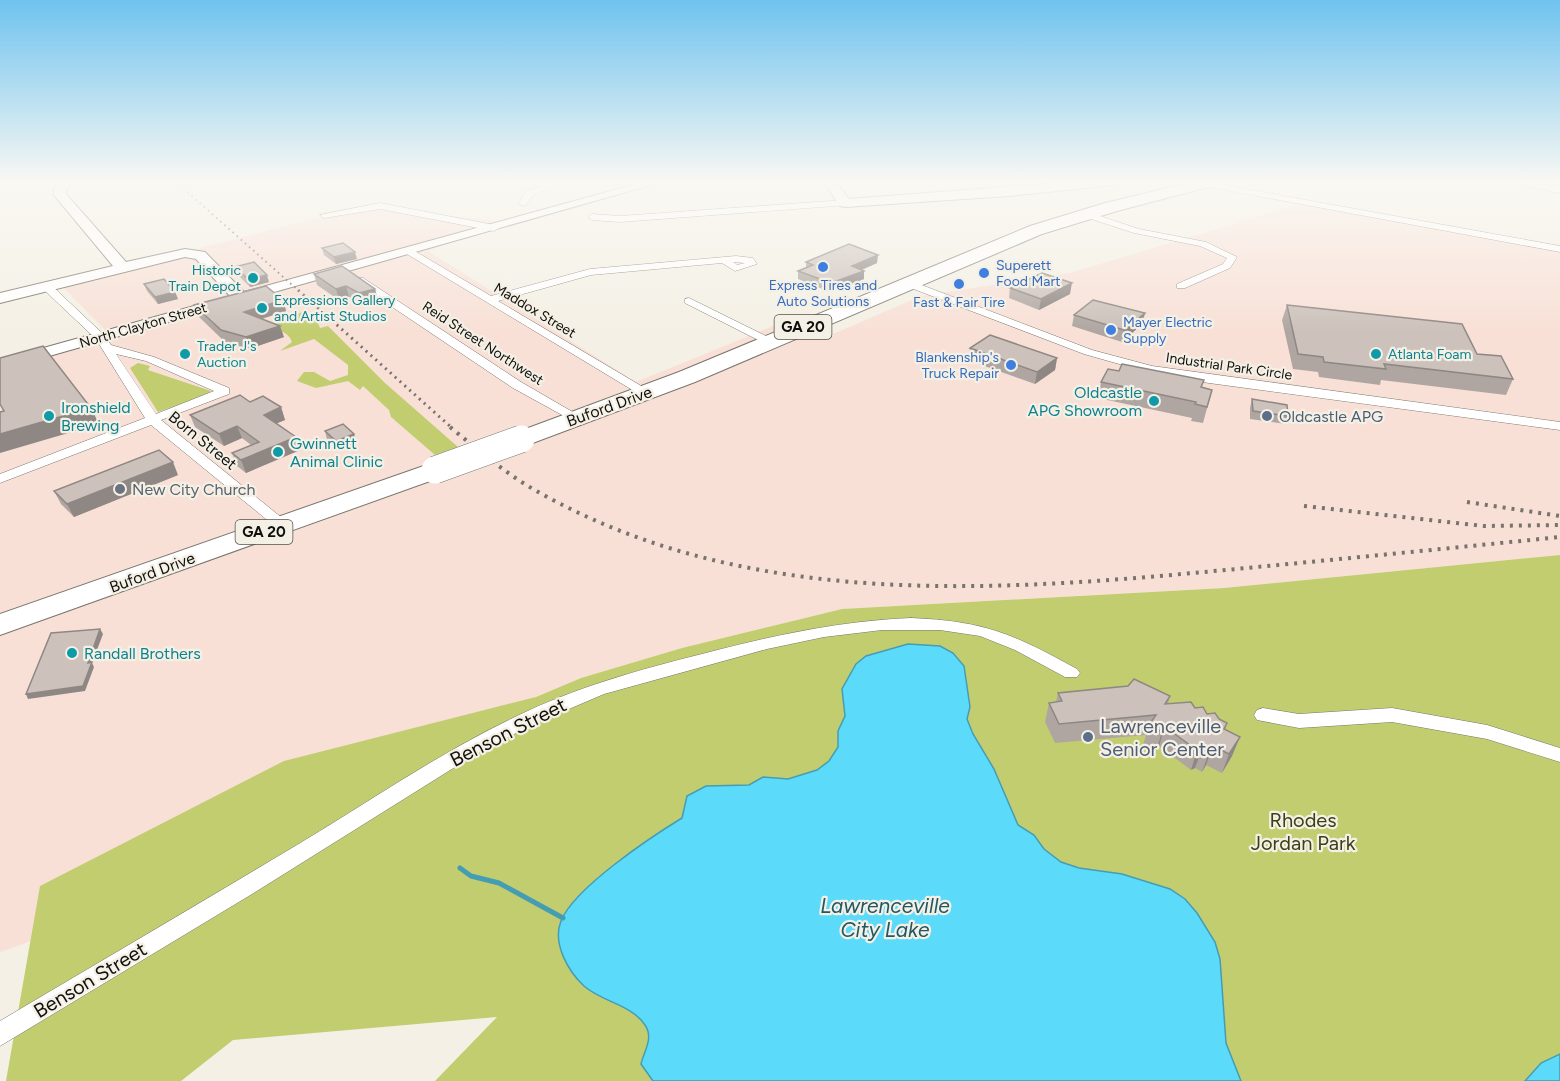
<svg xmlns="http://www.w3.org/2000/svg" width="1560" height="1081" font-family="Figtree,sans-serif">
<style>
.industrial{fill:#f8e0d6}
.green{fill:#c2cd70}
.water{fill:#5bdafa;stroke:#459db3;stroke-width:1.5}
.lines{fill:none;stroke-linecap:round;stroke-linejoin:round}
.stream{stroke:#459db3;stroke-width:5}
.street-casing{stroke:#7a766c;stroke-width:1}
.secondary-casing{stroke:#7a766c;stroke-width:2}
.highway-casing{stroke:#7a766c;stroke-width:2}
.street{fill:#fff;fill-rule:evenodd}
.secondary{fill:#fff;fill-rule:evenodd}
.highway{fill:#fff;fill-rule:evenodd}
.rail-far2{stroke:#77746d;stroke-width:2;stroke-dasharray:1.5 4;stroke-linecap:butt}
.rail-far1{stroke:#77746d;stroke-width:3;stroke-dasharray:2 4.5;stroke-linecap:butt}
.rail{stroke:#77746d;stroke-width:4;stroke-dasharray:3 6;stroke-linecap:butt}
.highway-bridge-casing{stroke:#7a766c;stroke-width:28;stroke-linecap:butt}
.highway-bridge{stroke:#fff;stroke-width:27}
.wall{fill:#afa6a1}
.shaded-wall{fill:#8f8783}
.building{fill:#ccc1bb;stroke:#8f8783;stroke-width:1.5}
.shop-dot{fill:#3f7fe0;stroke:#f4f0e5;stroke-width:2}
.culture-dot{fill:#0f9aa8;stroke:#f4f0e5;stroke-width:2}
.service-dot{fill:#5c6f8a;stroke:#f4f0e5;stroke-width:2}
.worship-dot{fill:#6b7280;stroke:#f4f0e5;stroke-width:2}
.labels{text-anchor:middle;stroke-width:4.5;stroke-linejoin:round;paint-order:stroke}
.far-shop-label{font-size:14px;fill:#366cbe;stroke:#f4f0e5;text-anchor:start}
.far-culture-label{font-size:14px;fill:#0d838f;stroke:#f4f0e5;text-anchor:start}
.far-street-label{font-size:14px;fill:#110f0c;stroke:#f4f0e5}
.shield{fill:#f4f0e5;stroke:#55524d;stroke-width:1.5}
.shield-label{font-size:15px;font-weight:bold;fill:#110f0c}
.culture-label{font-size:16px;fill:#0d838f;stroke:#f4f0e5;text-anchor:start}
.street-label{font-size:16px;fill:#110f0c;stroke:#f4f0e5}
.service-label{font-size:16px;fill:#4e5e75;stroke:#f4f0e5;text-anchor:start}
.worship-label{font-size:16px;fill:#5b616d;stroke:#f4f0e5;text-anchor:start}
.near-service-label{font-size:20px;fill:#4e5e75;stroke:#f4f0e5;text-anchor:start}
.near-street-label{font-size:20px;fill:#110f0c;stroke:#f4f0e5}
.near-park-label{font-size:20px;fill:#3b4018;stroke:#f4f0e5}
.near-water-label{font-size:21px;font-style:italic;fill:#225765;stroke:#f4f0e5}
</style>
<rect width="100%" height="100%" fill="#f4f0e5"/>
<path class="industrial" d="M1310,201l250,46v308l-336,33 -382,21 -160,39 -101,30 -45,19 -130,68 -380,178 -26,9v-586l109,-32 -49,-50 312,-80 53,9 68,7 -15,12 -50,19 208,131 154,-63 34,19 97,-42 149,-23z"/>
<g class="green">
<path d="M303,312l14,9 3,7 8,-2 57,57 73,64 -23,8 -44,-38 -2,-7 -26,-24 -3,4 -12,-9 -32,7 -19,-7 7,-9h10l16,9 18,-6v-10l-34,-26 -34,12 12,-9c-6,-18 -32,-11 -48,-11l51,-12 -3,-4z"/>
<path d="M138,363l12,3 -2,4 63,21 -6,5 -47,16 -28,-44z"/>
<path d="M1560,555v526h-1125l62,-64 -264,23 -52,41h-175l34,-195 244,-125 252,-64 45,-19 101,-30 160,-39 382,-21z"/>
</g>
<g class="water">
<path d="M908,644l32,2 13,7 11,13 6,41 -3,12 6,15 21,35 24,56 16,10 10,14 17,13 18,6 43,6 48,15 15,10 12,14 18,29 5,17 6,84 15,38h-588l-12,-17c3,-13 13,-26 4,-39 -14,-21 -43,-23 -61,-39 -16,-15 -32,-43 -23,-65 13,-33 90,-84 121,-103l5,-22 19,-10 43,-1 14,-8 25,2 29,-9 12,-9 9,-14v-16l7,-15 -3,-27 14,-25 10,-8z"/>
<path d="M1560,1054v27h-35l16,-18z"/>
</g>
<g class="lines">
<path class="stream" d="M460,868l11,8 28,7 64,35"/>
<defs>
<g id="street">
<path d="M554,181h10l-32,15 -7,10 -7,-2 8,-12z"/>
<path d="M1013,181h8l-9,13h-6l-1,-2z"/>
<path d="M1201,181l359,65v6l-362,-67 -1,-2z"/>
<path d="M1503,181h16l41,6v6z"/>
<path d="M845,200l3,1v4l-228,17 -28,-2 -4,-3 4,-3 28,2z"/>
<path d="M380,203l114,22 5,3 -5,3 -114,-22 -56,9 -4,-3z"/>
<path d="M1085,211l54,18 67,13 31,15 -7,11 -45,20h-8v-4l46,-20 4,-6 -27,-12 -66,-13 -52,-17 -1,-2z"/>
<path d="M407,250h6l78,46 99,-27 146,-13 17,2 4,6 -22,7 -13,-8 -131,12 -93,26 150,89v6l-4,1 -237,-143zM733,262l12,1 -8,2z"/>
<path d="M355,278h8l158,104 62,36 -6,4 -4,-1 -60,-33 -158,-106z"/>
<path d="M903,281h8l181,69 60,16 408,56v8l-351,-47 -58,-10 -67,-19 -181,-69z"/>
<path d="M42,284h8l54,51 7,10 43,12 75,31v6l-68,26 126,102 2,3 -2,3h-10l-126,-103 -151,58v-9l145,-56 -49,-79 -54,-51zM116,354l30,7 68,30 -58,23z"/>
<path d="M689,298l85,42 2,2 -6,3 -4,-1 -81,-41v-4z"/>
<path d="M911,618c74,3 102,16 166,51l3,4 -3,4h-12l-50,-27 -35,-14 -40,-6h-58l-58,7 -57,12 -163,45 -75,32 -58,31 -219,137 -252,152v-25c98,-58 195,-115 292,-173 74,-44 145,-94 223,-131 59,-29 123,-47 187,-63 69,-18 137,-33 209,-36z"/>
<path d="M1263,708l36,6 93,-6 95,17 73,23v14l-73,-23 -95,-17 -93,6 -42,-8 -3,-5 3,-5z"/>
</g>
<g id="secondary">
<path d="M61,181h12l-7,9v4l60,68 59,-13 20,3 39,40 403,-111h18l-665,189v-10l230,-64 -34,-37 -11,-2 -185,46v-10l113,-27 -59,-71v-6z"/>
<path d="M823,181h12l14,18 234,-18h37l-6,4 -105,11 -164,11 -5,-1z"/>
<path d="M1176,181h30l1,2c-7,6 -24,4 -31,-2z"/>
</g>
<g id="highway">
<path d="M1197,181h25l-2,3 -103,27 -75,23 -347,148 -165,62 -9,2 -9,-2 -3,-5 3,-5 167,-62 351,-146 75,-23z"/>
<path d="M435,462l9,2 4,6 -4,6 -444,159v-21z"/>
</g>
</defs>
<use href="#street" class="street-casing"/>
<use href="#secondary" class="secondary-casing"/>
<use href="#highway" class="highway-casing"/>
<use href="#street" class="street"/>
<use href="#secondary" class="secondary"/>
<use href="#highway" class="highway"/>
<path class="rail-far2" d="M175,181l124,110"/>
<path class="rail-far1" d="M298,290l154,138"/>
<g class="rail">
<path d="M450,427c27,22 54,45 83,62 205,118 444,104 671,83 118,-11 237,-23 356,-35"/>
<path d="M1467,502l93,14"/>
<path d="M1304,506l180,20 76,-1"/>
</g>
<defs>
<path id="highway-bridge" d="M435,470l86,-31"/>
</defs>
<use href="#highway-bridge" class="highway-bridge-casing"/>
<use href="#highway-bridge" class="highway-bridge"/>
</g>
<g class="wall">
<path d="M322,248l35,11 -21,5 -12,-9z"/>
<path d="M806,262l71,1 -15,7 2,9 -34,13 -32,-13v-8l8,-3z"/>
<path d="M235,267l34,15 -19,5 -13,-13z"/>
<path d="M314,274l61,15 3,11 -16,4 -13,-7 -10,3 -22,-15z"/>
<path d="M144,284l31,8 3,7 -20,5 -11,-13z"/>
<path d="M1010,288l60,6 -31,16 -30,-12z"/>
<path d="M283,300l3,11 -24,8 22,18 -35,12 -24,-7 -27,-26 -4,-11z"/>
<path d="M1287,305l190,49 36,25 -7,16 -125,-15 -1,5 -61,-8 -1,-5 -25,-3 -11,-49z"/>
<path d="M1145,313l-3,11 -20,18 -50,-16 2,-11z"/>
<path d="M970,348l87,10 -2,12 -20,14 -67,-24z"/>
<path d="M1101,382l101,5 10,3 -9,33 -12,-2 1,-3 -94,-20z"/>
<path d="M1252,399l36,17 -2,8 -36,-5v-11z"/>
<path d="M250,402l31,5 4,13 -8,3 19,14 4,13 -54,23 -9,-7 -5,-13 19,-8 -9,-7 -18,8 -29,-19 -5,-12z"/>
<path d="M325,431l29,3 2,9 -18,6 -11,-10z"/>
<path d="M178,475l-104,42 -13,-13 -7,-13z"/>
<path d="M1058,693l112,3 -2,8 27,4 32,15 -2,7 7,26 -10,17 -16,-8 -4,7 -7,-4 -4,2 -32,-24 -3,5 -13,-6 3,-10 -91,8 -10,-21 4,-19 7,-1z"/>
</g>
<g class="shaded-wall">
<path d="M355,252l2,7 -21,5 -2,-7z"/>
<path d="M878,255l-1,8 -26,11 1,-8z"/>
<path d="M864,271v8l-34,13 1,-9z"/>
<path d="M267,275l2,7 -19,5 -2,-8z"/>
<path d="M1072,283l-2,11 -31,16 2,-11z"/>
<path d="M346,286l3,11 -10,3 -3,-11z"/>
<path d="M375,289l3,11 -16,4 -3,-11z"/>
<path d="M175,292l3,7 -20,5 -3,-7z"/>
<path d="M283,300l3,11 -38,12 -4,-11z"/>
<path d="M1145,313l-3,11 -20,18 2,-12z"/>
<path d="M280,326l4,11 -35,12 -3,-12z"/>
<path d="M1057,358l-2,12 -20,14 2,-12z"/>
<path d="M281,407l4,13 -17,7 -4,-12z"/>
<path d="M91,408l8,16 -99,29v-19z"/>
<path d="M237,426l5,12 -18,8 -5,-12z"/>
<path d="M354,434l2,9 -18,6 -2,-8z"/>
<path d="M296,437l4,13 -54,23 -5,-13z"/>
<path d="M173,462l5,13 -104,42 -7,-13z"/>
<path d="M100,629l3,5 -11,29 2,4 -9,24 -57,8 -2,-5 62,-31z"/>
<path d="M1165,727l-6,19 -3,5 6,-19z"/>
<path d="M1240,737l-8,19 -10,17 7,-19z"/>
<path d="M1213,746l-7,19 -4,7 7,-20z"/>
<path d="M1202,749l-7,19 -4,2 6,-20z"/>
</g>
<g class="building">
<path d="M343,243l12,9 -21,5 -12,-9z"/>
<path d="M849,244l29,11 -26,11 12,5 -33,12 -33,-12 15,-6 -7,-3z"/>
<path d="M254,262l13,13 -19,4 -13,-12z"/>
<path d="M342,266l33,23 -16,4 -13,-7 -10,3 -22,-15z"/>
<path d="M1042,273l30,10 -31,16 -31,-11z"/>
<path d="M164,279l11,13 -20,5 -11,-13z"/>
<path d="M266,286l17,14 -39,12 36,14 -34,11 -25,-7 -27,-25z"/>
<path d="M1093,300l52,13 -21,17 -50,-15z"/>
<path d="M1287,305l175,19 15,30 24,2 12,23 -129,-15 2,5 -62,-7 -1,-5 -25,-3z"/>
<path d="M990,335l67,23 -20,14 -67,-24z"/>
<path d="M43,346l48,62 -91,26v-22l4,-1 -4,-7v-46z"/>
<path d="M1122,364l82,16 -3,7 11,3 -5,17 -12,-3 1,-2 -95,-20 7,-13 11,2z"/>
<path d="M240,395l10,7 13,-6 18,11 -17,8 32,22 -55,23 -9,-7 27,-11 -22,-16 -18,8 -29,-19z"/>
<path d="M1252,399l35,6 1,11 -35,-5z"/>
<path d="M343,424l11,10 -18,7 -11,-10z"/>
<path d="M159,450l14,12 -106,42 -13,-13z"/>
<path d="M100,629l-12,34 4,-1 -9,24 -57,8 25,-61z"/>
<path d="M1134,679l36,17 -5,8 26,-2 4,6 8,-1 4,7 8,-1 4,6 8,4 -3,6 16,8 -11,17 -16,-8 -4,6 -7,-3 -5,1 -32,-23 -3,5 -13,-7 7,-10 -97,9 -10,-21 13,-2 -4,-8 70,-7z"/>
</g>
<linearGradient id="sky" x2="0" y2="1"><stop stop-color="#6fc3ef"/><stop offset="0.55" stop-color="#faf8f3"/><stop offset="1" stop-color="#faf8f3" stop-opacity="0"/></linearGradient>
<rect width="1560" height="332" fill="url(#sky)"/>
<g class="shop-dot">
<circle cx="823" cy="267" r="6"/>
<circle cx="984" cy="273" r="6"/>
<circle cx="959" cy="284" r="6"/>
<circle cx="1111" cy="330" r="6"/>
<circle cx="1011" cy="365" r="6"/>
</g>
<g class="culture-dot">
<circle cx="253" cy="278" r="6"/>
<circle cx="262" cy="308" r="6"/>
<circle cx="185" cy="354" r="6"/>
<circle cx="1376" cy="354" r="6"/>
<circle cx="1154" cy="401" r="6"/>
<circle cx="49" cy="416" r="6"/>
<circle cx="278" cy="452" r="6"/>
<circle cx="72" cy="653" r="6"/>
</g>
<g class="service-dot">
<circle cx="1267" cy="416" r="6"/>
<circle cx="1088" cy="737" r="6"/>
</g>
<circle class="worship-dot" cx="120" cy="489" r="6"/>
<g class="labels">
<g class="far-shop-label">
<text x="996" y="270">Superett<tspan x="996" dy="16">Food Mart</tspan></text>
<text x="823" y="290" text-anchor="middle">Express Tires and<tspan x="823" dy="16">Auto Solutions</tspan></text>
<text x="959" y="307" text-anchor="middle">Fast &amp; Fair Tire</text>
<text x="1123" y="327">Mayer Electric<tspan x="1123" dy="16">Supply</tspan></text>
<text x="999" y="362" text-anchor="end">Blankenship's<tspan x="999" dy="16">Truck Repair</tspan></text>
</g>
<g class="far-culture-label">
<text x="241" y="275" text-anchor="end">Historic<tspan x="241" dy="16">Train Depot</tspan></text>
<text x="274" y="305">Expressions Gallery<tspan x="274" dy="16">and Artist Studios</tspan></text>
<text x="197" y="351">Trader J's<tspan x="197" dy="16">Auction</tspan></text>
<text x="1388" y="359">Atlanta Foam</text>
</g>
<g class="far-street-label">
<text transform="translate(535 310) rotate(31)" y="5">Maddox Street</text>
<text transform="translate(143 325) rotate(-16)" y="5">North Clayton Street</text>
<text transform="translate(483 343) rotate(33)" y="5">Reid Street Northwest</text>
<text transform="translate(1229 366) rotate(8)" y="5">Industrial Park Circle</text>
</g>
<g class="shield">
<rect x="774.5" y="315" width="57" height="24" rx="4.5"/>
<rect x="235.5" y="520" width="57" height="24" rx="4.5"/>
</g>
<g class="shield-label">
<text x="803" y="332">GA 20</text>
<text x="264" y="537">GA 20</text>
</g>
<g class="culture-label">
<text x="1142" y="398" text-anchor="end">Oldcastle<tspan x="1142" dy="18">APG Showroom</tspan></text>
<text x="61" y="413">Ironshield<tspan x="61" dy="18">Brewing</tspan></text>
<text x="290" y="449">Gwinnett<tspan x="290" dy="18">Animal Clinic</tspan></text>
<text x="84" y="659">Randall Brothers</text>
</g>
<g class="street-label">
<text transform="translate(609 406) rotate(-20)" y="6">Buford Drive</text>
<text transform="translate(203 440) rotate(39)" y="6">Born Street</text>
<text transform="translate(152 572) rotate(-20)" y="6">Buford Drive</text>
</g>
<g class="service-label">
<text x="1279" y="422">Oldcastle APG</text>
</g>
<g class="worship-label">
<text x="132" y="495">New City Church</text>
</g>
<g class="near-service-label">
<text x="1100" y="733">Lawrenceville<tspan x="1100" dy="23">Senior Center</tspan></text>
</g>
<g class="near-street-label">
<text transform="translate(508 732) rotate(-27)" y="7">Benson Street</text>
<text transform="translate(90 980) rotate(-31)" y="7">Benson Street</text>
</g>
<g class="near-park-label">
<text x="1303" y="827">Rhodes<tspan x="1303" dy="23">Jordan Park</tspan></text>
</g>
<g class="near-water-label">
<text x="885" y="913">Lawrenceville<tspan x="885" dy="24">City Lake</tspan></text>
</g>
</g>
</svg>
